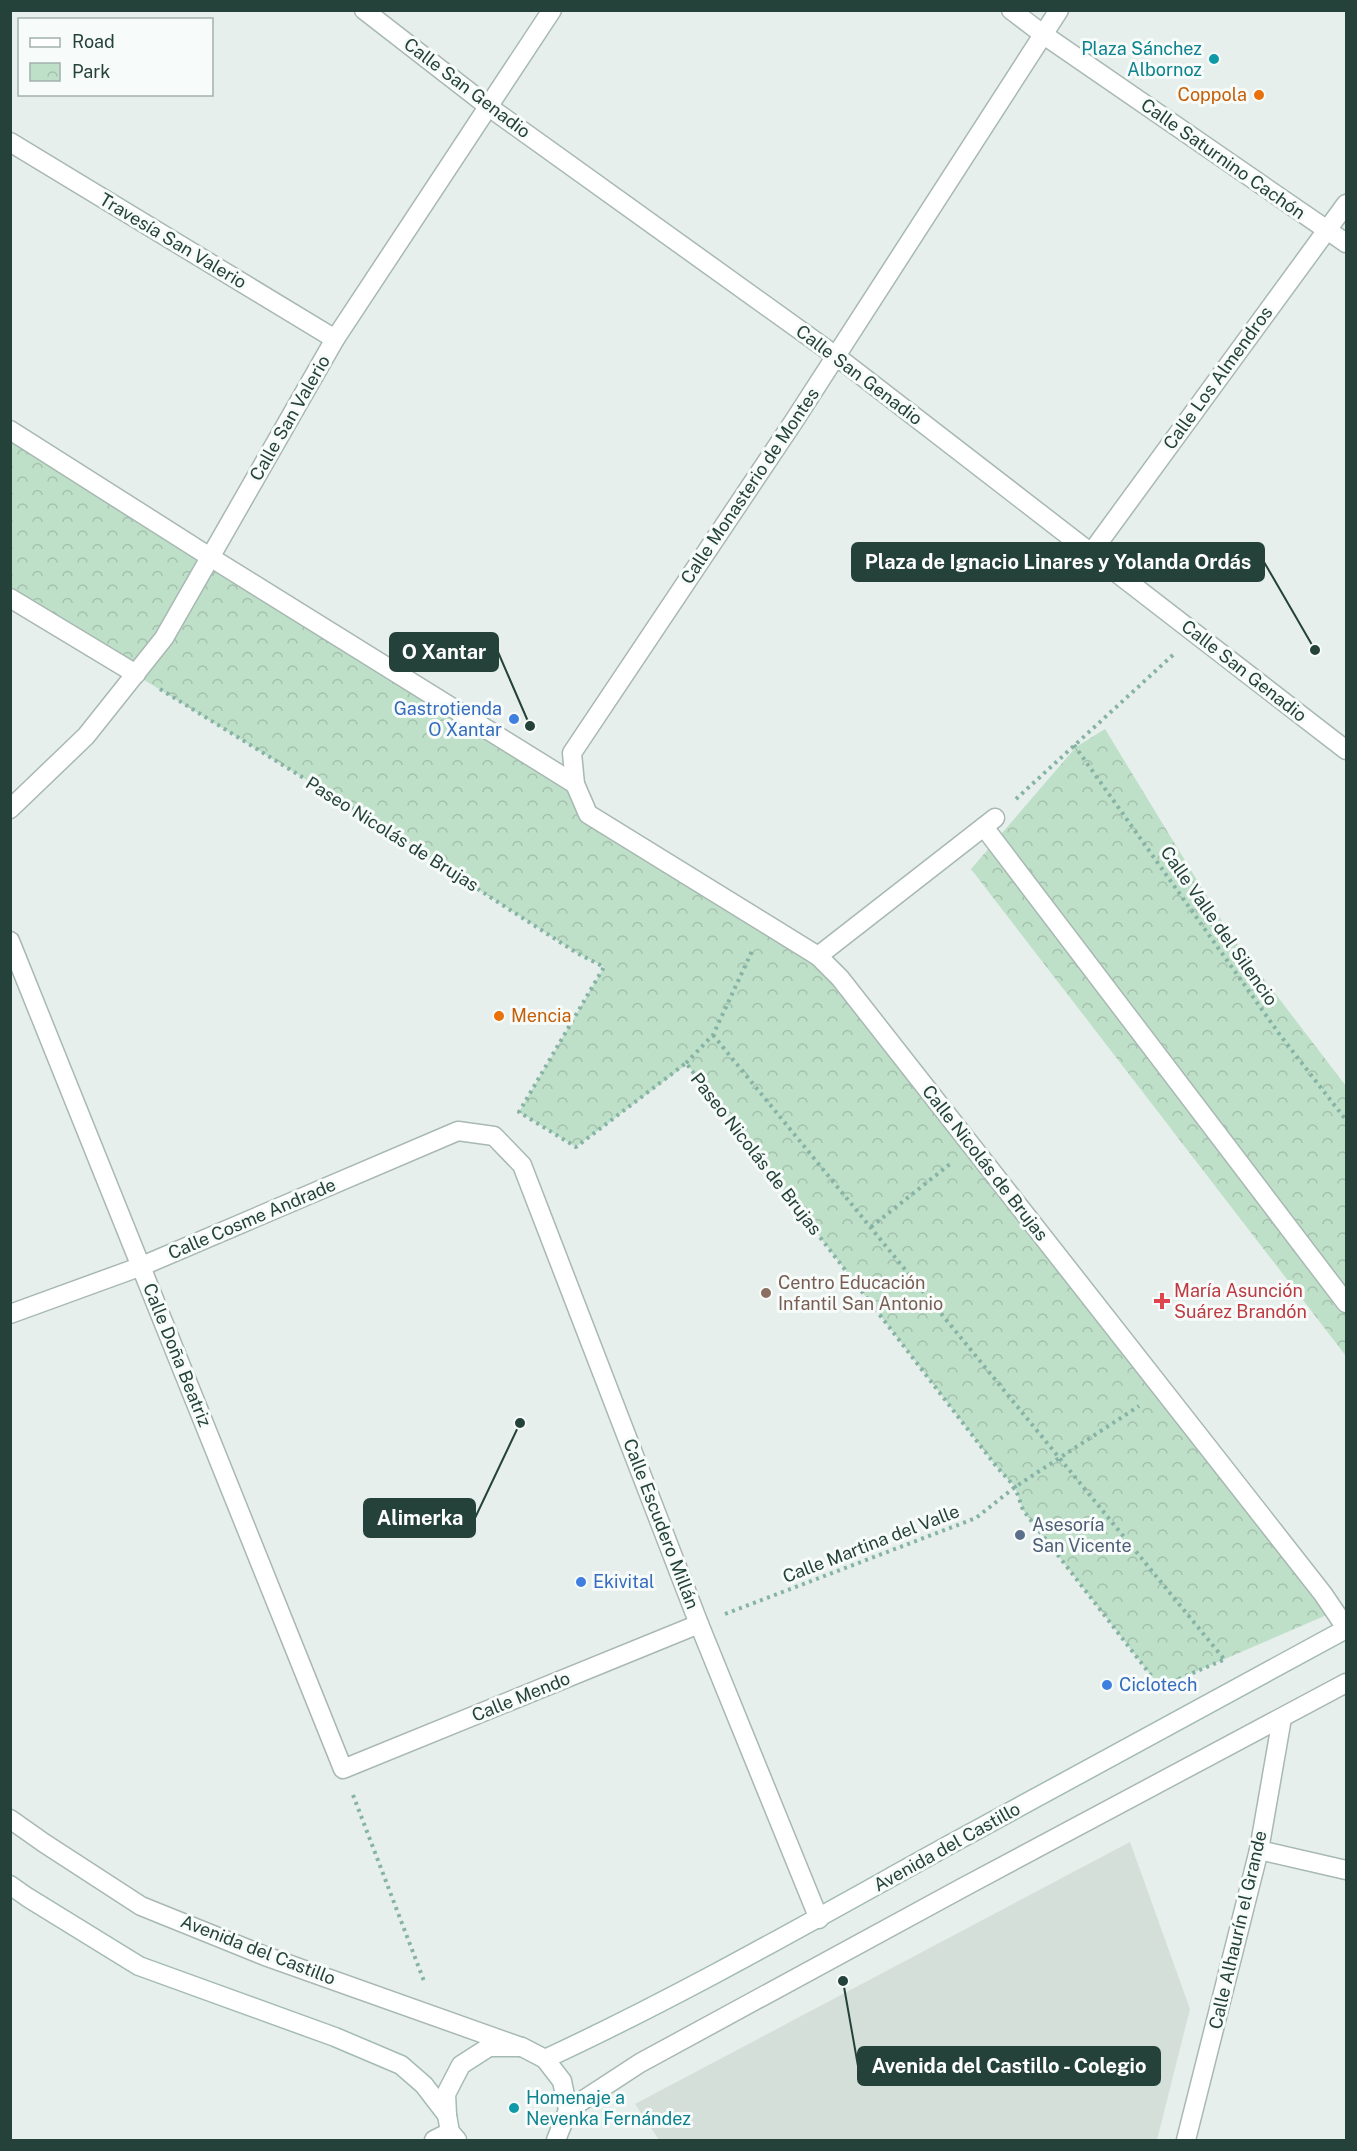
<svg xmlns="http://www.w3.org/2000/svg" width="1357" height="2151" font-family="'Public Sans',sans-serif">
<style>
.built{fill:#d4dfda}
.park{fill:url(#park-crowns)}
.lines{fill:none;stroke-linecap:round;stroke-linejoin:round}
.lane-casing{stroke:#a8b8b2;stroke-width:21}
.street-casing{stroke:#a8b8b2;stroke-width:21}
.secondary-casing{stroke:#a4bbb3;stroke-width:21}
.path{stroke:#86b3a5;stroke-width:4;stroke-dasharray:3 4.5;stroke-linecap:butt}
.lane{stroke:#fff;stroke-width:18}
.street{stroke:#fff;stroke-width:18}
.secondary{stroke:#fff;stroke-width:18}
.culture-dot{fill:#0f9aa8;stroke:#f7fbf9;stroke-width:2}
.food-dot{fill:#e8710a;stroke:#f7fbf9;stroke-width:2}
.shop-dot{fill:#3f7fe0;stroke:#f7fbf9;stroke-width:2}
.education-dot{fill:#8d6e63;stroke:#f7fbf9;stroke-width:2}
.health-dot{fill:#e0444e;stroke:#f7fbf9;stroke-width:2}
.service-dot{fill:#5c6f8a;stroke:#f7fbf9;stroke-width:2}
.labels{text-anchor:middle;stroke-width:6;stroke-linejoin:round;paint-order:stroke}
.culture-label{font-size:18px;fill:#0d838f;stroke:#f7fbf9;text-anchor:end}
.street-label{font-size:18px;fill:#24423a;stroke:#f7fbf9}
.food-label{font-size:18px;fill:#c56008;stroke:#f7fbf9;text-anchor:end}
.shop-label{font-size:18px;fill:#366cbe;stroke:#f7fbf9;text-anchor:start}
.education-label{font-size:18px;fill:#785e54;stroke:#f7fbf9;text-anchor:start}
.health-label{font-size:18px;fill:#be3a42;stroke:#f7fbf9;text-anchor:start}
.service-label{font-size:18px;fill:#4e5e75;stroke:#f7fbf9;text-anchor:start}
.leader{fill:none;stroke:#24423a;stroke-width:2}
.callout-dot{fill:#24423a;stroke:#f7fbf9;stroke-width:2}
.callout{fill:#24423a;stroke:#24423a;stroke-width:2}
.callout-label{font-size:20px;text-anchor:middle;font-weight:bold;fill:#fff}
</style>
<defs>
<pattern id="park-crowns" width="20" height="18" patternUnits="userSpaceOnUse" patternTransform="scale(1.5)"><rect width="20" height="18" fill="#bfe0c8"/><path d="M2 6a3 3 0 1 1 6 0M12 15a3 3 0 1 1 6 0" fill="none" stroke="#a4c1ad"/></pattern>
</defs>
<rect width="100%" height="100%" fill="#e6efeb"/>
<path class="built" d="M1130,1842l60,167 -33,131h-498l-24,-36z"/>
<g class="park">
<path d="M10,430l565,354 13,30 230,142 518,655 -176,76 -137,-177 -8,-23 -19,-21 -309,-402 -111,83 -57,-35 85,-145 -27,-14 -228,-147 -338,-208z"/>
<path d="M1105,729l126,207 115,150v270l-375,-487 105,-122z"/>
</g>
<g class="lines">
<defs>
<g id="lane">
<path d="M10,430l200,127 365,227"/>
<path d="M818,956l177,-138"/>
<path d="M434,2140l16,-8"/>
</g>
<g id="street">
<path d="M364,10l125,97 347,249 510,394"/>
<path d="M1011,10l33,25 302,208"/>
<path d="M1059,10l-265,411 -222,332 3,31 13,30 230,142 22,22 483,616 23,34"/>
<path d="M10,142l325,197"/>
<path d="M1091,553l255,-349"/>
<path d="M10,598l126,76"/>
<path d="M10,809l76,-73 78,-98 171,-299 217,-329"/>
<path d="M984,827l362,476"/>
<path d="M10,941l333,828 356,-145"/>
<path d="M10,1314l132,-48 316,-135 36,5 28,29 177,459 120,295"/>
<path d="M10,1819l34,24 97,63 124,50 256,91"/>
<path d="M1259,1850l87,20"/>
<path d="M568,2110l72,-47 322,-175 384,-205"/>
<path d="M1186,2140l73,-290 23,-132"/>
</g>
<g id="secondary">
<path d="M10,1885l17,12 112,69 196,71 66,28 23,20 23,30"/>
<path d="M545,2059c138,-64 270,-140 404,-214 132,-73 265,-144 397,-216"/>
<path d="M457,2140l-7,-8 -3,-17 -1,-21 15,-29 28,-18h33l23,12 17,22 6,29 -12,30"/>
</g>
</defs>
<use href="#lane" class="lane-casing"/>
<use href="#street" class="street-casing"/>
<use href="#secondary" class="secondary-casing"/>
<g class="path">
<path d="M160,689l189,117 228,147 27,14 -85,145 57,35 110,-84 310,403 19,21 8,23 137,177 63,-27"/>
<path d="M1074,745l206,290 66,85"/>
<path d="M1016,799l158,-145"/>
<path d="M713,1035l511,624"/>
<path d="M686,1063l27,-28 40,-86"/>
<path d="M871,1227l79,-63"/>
<path d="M725,1614l251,-96 39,-31 124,-81"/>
<path d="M353,1795l71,186"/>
</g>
<use href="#lane" class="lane"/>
<use href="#street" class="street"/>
<use href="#secondary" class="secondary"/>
</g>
<g class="culture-dot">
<circle cx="1214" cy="59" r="6"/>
<circle cx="514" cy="2108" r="6"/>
</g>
<g class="food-dot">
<circle cx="1259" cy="95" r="6"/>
<circle cx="499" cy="1016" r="6"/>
</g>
<g class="shop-dot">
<circle cx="514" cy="719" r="6"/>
<circle cx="581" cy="1582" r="6"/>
<circle cx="1107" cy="1685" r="6"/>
</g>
<circle class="education-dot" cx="766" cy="1293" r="6"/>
<path class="health-dot" d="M1159 1292h6v6h6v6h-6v6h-6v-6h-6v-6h6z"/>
<circle class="service-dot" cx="1020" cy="1535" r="6"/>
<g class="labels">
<g class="culture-label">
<text x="1202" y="55">Plaza Sánchez<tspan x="1202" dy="21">Albornoz</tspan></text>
<text x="526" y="2104" text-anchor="start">Homenaje a<tspan x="526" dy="21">Nevenka Fernández</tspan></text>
</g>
<g class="street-label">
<text transform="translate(467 88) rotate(37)" y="6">Calle San Genadio</text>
<text transform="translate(1223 159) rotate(35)" y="6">Calle Saturnino Cachón</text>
<text transform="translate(173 241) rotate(31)" y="6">Travesía San Valerio</text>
<text transform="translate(859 375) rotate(37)" y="6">Calle San Genadio</text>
<text transform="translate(1218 378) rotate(-54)" y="6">Calle Los Almendros</text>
<text transform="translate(290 418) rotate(-60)" y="6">Calle San Valerio</text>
<text transform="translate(750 486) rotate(-56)" y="6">Calle Monasterio de Montes</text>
<text transform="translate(1244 671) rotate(38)" y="6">Calle San Genadio</text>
<text transform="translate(392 834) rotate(32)" y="6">Paseo Nicolás de Brujas</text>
<text transform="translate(1219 926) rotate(55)" y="6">Calle Valle del Silencio</text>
<text transform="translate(756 1154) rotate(52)" y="6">Paseo Nicolás de Brujas</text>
<text transform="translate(985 1163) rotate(52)" y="6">Calle Nicolás de Brujas</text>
<text transform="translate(252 1219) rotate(-23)" y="6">Calle Cosme Andrade</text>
<text transform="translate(177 1355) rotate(68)" y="6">Calle Doña Beatriz</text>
<text transform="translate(661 1524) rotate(69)" y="6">Calle Escudero Millán</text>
<text transform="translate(871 1544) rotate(-21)" y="6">Calle Martina del Valle</text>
<text transform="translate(521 1697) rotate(-22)" y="6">Calle Mendo</text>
<text transform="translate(947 1847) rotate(-29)" y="6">Avenida del Castillo</text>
<text transform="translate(1238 1930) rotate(-77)" y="6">Calle Alhaurín el Grande</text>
<text transform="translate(258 1950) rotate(21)" y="6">Avenida del Castillo</text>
</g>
<g class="food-label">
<text x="1247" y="101">Coppola</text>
<text x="511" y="1022" text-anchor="start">Mencia</text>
</g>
<g class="shop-label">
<text x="502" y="715" text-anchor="end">Gastrotienda<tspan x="502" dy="21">O Xantar</tspan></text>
<text x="593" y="1588">Ekivital</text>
<text x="1119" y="1691">Ciclotech</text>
</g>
<g class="education-label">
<text x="778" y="1289">Centro Educación<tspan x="778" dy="21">Infantil San Antonio</tspan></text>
</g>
<g class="health-label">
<text x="1174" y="1297">María Asunción<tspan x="1174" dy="21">Suárez Brandón</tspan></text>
</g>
<g class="service-label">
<text x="1032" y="1531">Asesoría<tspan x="1032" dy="21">San Vicente</tspan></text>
</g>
</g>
<path class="leader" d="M1315 650L1264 562M530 726L498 652M520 1423L475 1518M843 1981L858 2066"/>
<g class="callout-dot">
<circle cx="1315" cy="650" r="6"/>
<circle cx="530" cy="726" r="6"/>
<circle cx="520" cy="1423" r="6"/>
<circle cx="843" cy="1981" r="6"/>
</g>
<g class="callout">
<rect x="852" y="543" width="412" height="38" rx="6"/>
<rect x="390" y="633" width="108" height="38" rx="6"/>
<rect x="364" y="1499" width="111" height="38" rx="6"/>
<rect x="858" y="2047" width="302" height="38" rx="6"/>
</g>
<g class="callout-label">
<text x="1058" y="569">Plaza de Ignacio Linares y Yolanda Ordás</text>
<text x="444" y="659">O Xantar</text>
<text x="420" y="1525">Alimerka</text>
<text x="1009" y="2073">Avenida del Castillo - Colegio</text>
</g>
<rect width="1357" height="2151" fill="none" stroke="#24423a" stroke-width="24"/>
<rect x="18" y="18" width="195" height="78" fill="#f7fbf9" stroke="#a3b1ad" stroke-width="1.5"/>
<rect x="30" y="38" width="30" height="9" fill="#ffffff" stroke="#a3b1ad" stroke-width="1.5"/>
<text x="72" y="48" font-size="18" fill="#24423a">Road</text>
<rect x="30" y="63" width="30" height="18" fill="url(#park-crowns)" stroke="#a3b1ad" stroke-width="1.5"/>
<text x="72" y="78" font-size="18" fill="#24423a">Park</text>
</svg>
